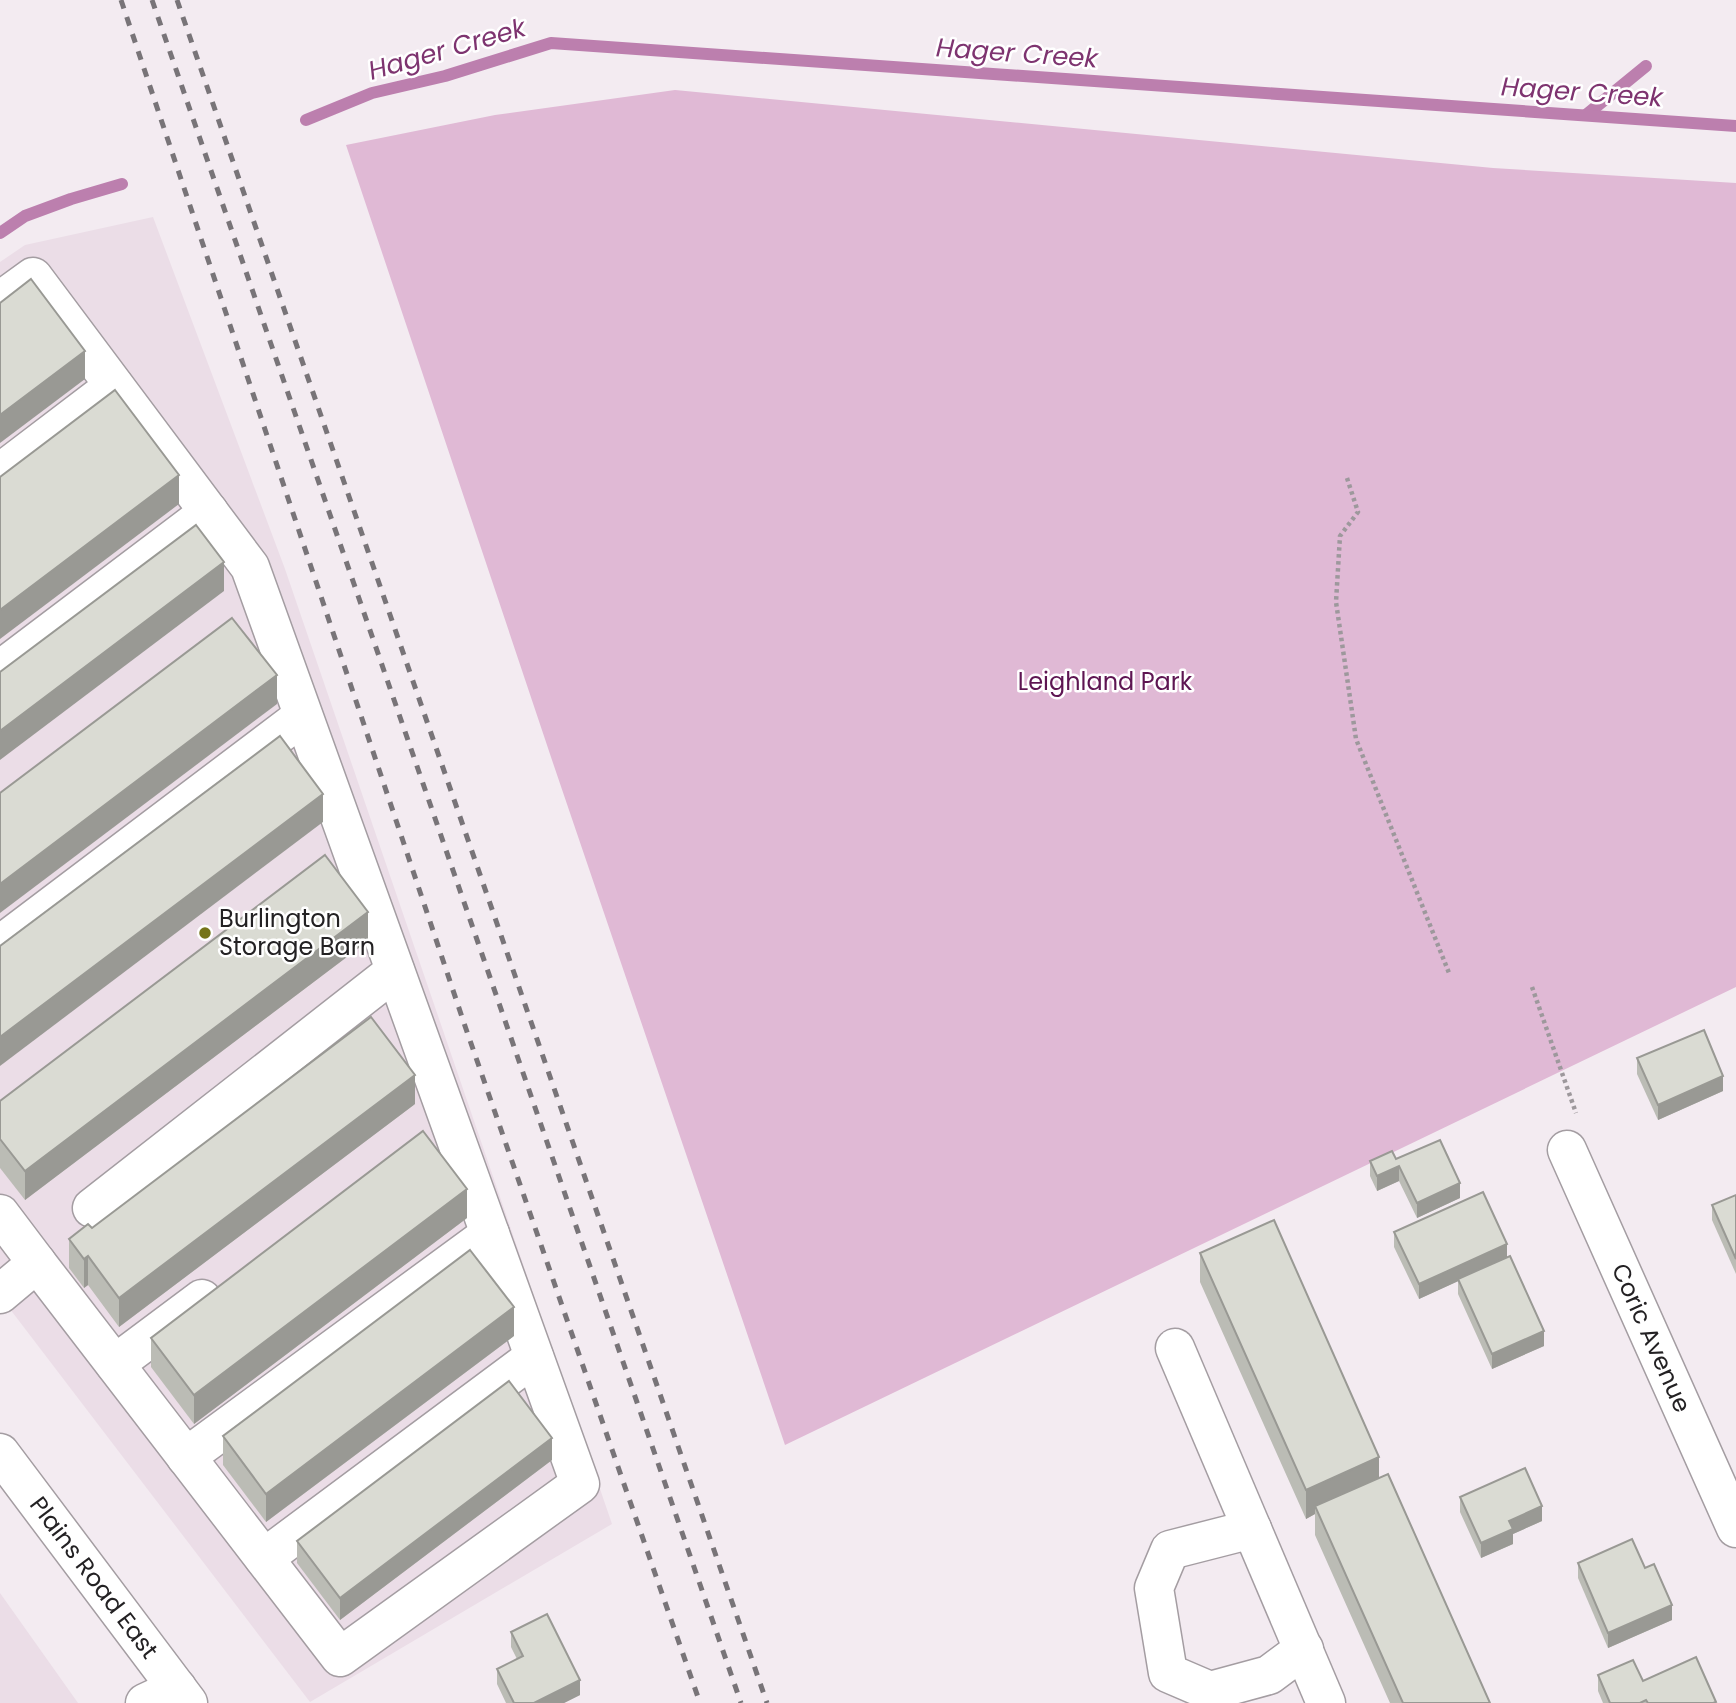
<svg xmlns="http://www.w3.org/2000/svg" width="1736" height="1703" font-family="Poppins,sans-serif">
<style>
.built{fill:#ebdde7}
.green{fill:#e0b9d5}
.lines{fill:none;stroke-linecap:round;stroke-linejoin:round}
.stream{stroke:#bc7fae;stroke-width:12}
.minor-casing{stroke:#a49da2;stroke-width:41}
.major-casing{stroke:#a49da2;stroke-width:41}
.path{stroke:#9d989c;stroke-width:4.5;stroke-dasharray:3.5 3.5;stroke-linecap:butt}
.minor{stroke:#fff;stroke-width:38}
.major{stroke:#fff;stroke-width:38}
.rail{stroke:#787478;stroke-width:5;stroke-dasharray:9 9;stroke-linecap:butt}
.wall{fill:#bbbcb5}
.shaded-wall{fill:#999994}
.building{fill:#dadbd3;stroke:#999994;stroke-width:2}
.poi-dot{fill:#757419;stroke:#fff;stroke-width:2.5}
.labels{text-anchor:middle;stroke-width:5;stroke-linejoin:round;paint-order:stroke}
.park-label{font-size:24px;fill:#5e1552;stroke:#fff}
.poi-label{font-size:24px;fill:#232123;stroke:#fff;text-anchor:start}
.street-label{font-size:24px;fill:#232123;stroke:#fff}
.water-label{font-size:26px;font-style:italic;fill:#7e3470;stroke:#fff}
</style>
<rect width="100%" height="100%" fill="#f3ebf1"/>
<g class="built">
<path d="M153,217l132,352 327,955 -302,178 -310,-406v-1034l25,-17z"/>
<path d="M0,1593l78,110h-78z"/>
</g>
<path class="green" d="M675,90l818,78 243,15v804l-951,458 -232,-682 -207,-618 149,-30z"/>
<g class="lines">
<g class="stream">
<path d="M1586,115l60,-49"/>
<path d="M306,120l66,-27 73,-17 106,-33 1185,83"/>
<path d="M0,233l25,-17 46,-17 51,-15"/>
</g>
<defs>
<g id="minor">
<path d="M0,301l33,-24 217,290 330,917 -240,173 -303,-394 -37,31"/>
<path d="M0,473l114,-87"/>
<path d="M0,670l209,-158"/>
<path d="M0,945l303,-229"/>
<path id="s1" d="M1567,1150l169,378"/>
<path d="M92,1208l303,-237"/>
<path d="M0,1214l37,49"/>
<path d="M1175,1348l151,355"/>
<path d="M115,1364l87,-65"/>
<path d="M186,1457l304,-223"/>
<path d="M1252,1529l-82,21 -16,38 14,85 42,18 59,-16 35,-26"/>
<path d="M264,1558l270,-201"/>
</g>
<g id="major">
<path id="s2" d="M0,1453l188,250"/>
<path d="M145,1703l32,-15"/>
</g>
</defs>
<use href="#minor" class="minor-casing"/>
<use href="#major" class="major-casing"/>
<g class="path">
<path d="M1347,478l11,34 -18,24 -4,66 20,137 93,234"/>
<path d="M1532,987l44,126"/>
</g>
<use href="#minor" class="minor"/>
<use href="#major" class="major"/>
<g class="rail">
<path d="M121,0l344,1026 235,677"/>
<path d="M152,0l589,1703"/>
<path d="M177,0l590,1703"/>
</g>
</g>
<g class="wall">
<path d="M368,941l-343,259 -25,-32v-67z"/>
<path d="M1637,1058l86,33 -65,29 -21,-46z"/>
<path d="M415,1104l-296,223 -31,-42 -4,3 -15,-20v-29l23,-11z"/>
<path d="M1396,1159l64,39 -43,20 -18,-37 -22,10 -7,-15v-15z"/>
<path d="M1736,1195v79l-24,-54v-15z"/>
<path d="M467,1218l-273,206 -43,-57v-29z"/>
<path d="M1394,1232l113,25 37,89 -52,23 -34,-75v-13l-39,18 -25,-52z"/>
<path d="M1200,1253l179,225 111,225h-100l-75,-168v-21l-9,5 -106,-237z"/>
<path d="M514,1336l-248,186 -43,-57v-29z"/>
<path d="M552,1460l-212,160 -43,-57v-22z"/>
<path d="M1460,1497l82,24 -29,13v10l-32,14 -21,-46z"/>
<path d="M1578,1563l67,5 27,52 -64,28 -30,-70z"/>
<path d="M511,1632l69,63 -16,8h-58l-9,-19v-15l20,-10 -6,-12z"/>
<path d="M1598,1675l45,6 73,22h-113l-5,-12z"/>
</g>
<g class="shaded-wall">
<path d="M85,351v28l-85,64v-28z"/>
<path d="M179,475v29l-179,135v-29z"/>
<path d="M224,562v29l-224,169v-29z"/>
<path d="M277,675v29l-277,209v-29z"/>
<path d="M323,794v28l-323,244v-29z"/>
<path d="M368,912v29l-343,259v-29z"/>
<path d="M415,1075v29l-296,223v-29z"/>
<path d="M1723,1076v15l-65,29v-15z"/>
<path d="M1399,1166v15l-22,10v-15z"/>
<path d="M1460,1183v15l-43,20v-15z"/>
<path d="M467,1189v29l-273,206v-29z"/>
<path d="M1507,1244v15l-88,40v-15z"/>
<path d="M88,1256v29l-4,3v-29z"/>
<path d="M514,1307v29l-248,186v-28z"/>
<path d="M1544,1331v15l-52,23v-15z"/>
<path d="M552,1438v22l-212,160v-22z"/>
<path d="M1379,1457v29l-64,20v8l-9,5v-29z"/>
<path d="M1542,1506v15l-29,13v10l-32,14v-15l28,-22z"/>
<path d="M1672,1605v15l-64,28v-15z"/>
<path d="M580,1680v15l-16,8h-30z"/>
</g>
<g class="building">
<path d="M31,279l54,72 -85,64v-112z"/>
<path d="M115,390l64,85 -179,135v-133z"/>
<path d="M196,525l28,37 -224,169v-59z"/>
<path d="M232,618l45,57 -277,209v-91z"/>
<path d="M280,736l43,58 -323,243v-91z"/>
<path d="M325,855l43,57 -343,259 -25,-32v-38z"/>
<path d="M371,1017l44,58 -296,223 -31,-42 -4,3 -15,-20 19,-15 4,4z"/>
<path d="M1704,1030l19,46 -65,29 -21,-47z"/>
<path d="M423,1131l44,58 -273,206 -43,-57z"/>
<path d="M1440,1140l20,43 -43,20 -18,-37 -22,10 -7,-15 22,-10 4,8z"/>
<path d="M1483,1192l24,52 -88,40 -25,-52z"/>
<path d="M1736,1195v64l-24,-54z"/>
<path d="M1274,1220l105,237 -73,33 -106,-237z"/>
<path d="M470,1250l44,57 -248,187 -43,-58z"/>
<path d="M1510,1256l34,75 -52,23 -34,-75z"/>
<path d="M509,1381l43,57 -212,160 -43,-57z"/>
<path d="M1525,1468l17,38 -33,15 4,8 -32,14 -21,-46z"/>
<path d="M1388,1474l102,229h-87l-88,-197z"/>
<path d="M1632,1539l13,29 9,-4 18,41 -64,28 -30,-70z"/>
<path d="M547,1614l33,66 -46,23h-20l-17,-34 26,-13 -12,-24z"/>
<path d="M1696,1657l20,45 -3,1h-65l-2,-3 -6,3h-30l-12,-28 35,-15 10,21z"/>
</g>
<circle class="poi-dot" cx="205" cy="933" r="7"/>
<g class="labels">
<g class="park-label">
<text x="1105" y="690">Leighland Park</text>
</g>
<g class="poi-label">
<text x="219" y="927">Burlington<tspan x="219" dy="28">Storage Barn</tspan></text>
</g>
<g class="street-label">
<text dy="8" stroke="none"><textPath href="#s1" startOffset="206">Coric Avenue</textPath></text>
<text dy="8" stroke="none"><textPath href="#s2" startOffset="156">Plains Road East</textPath></text>
</g>
<g class="water-label">
<text transform="translate(447 49) rotate(-16)" y="9">Hager Creek</text>
<text transform="translate(1017 53) rotate(4)" y="9">Hager Creek</text>
<text transform="translate(1582 92) rotate(4)" y="9">Hager Creek</text>
</g>
</g>
</svg>
